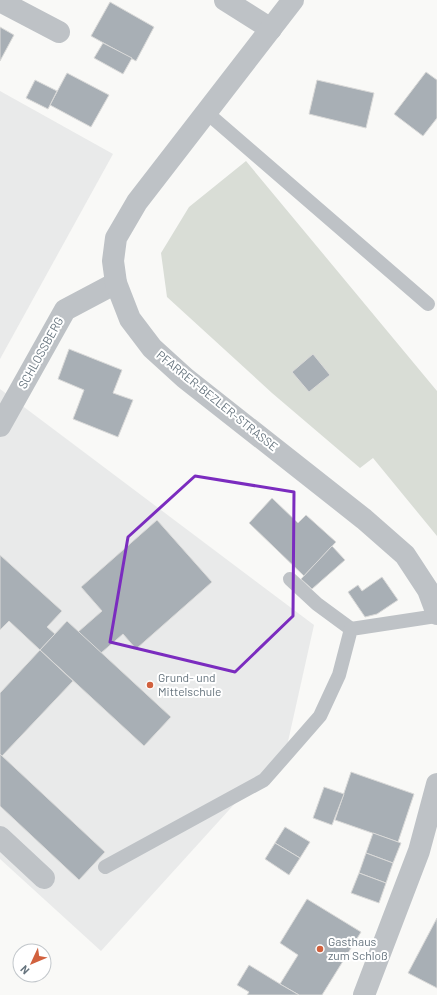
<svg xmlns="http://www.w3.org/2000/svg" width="437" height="995" font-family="Barlow,sans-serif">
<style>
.built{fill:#e9eaea}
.green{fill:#d9ddd6}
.building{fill:#a8afb5;stroke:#dadad9}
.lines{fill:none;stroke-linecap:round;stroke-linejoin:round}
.service{stroke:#bec2c6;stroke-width:14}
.minor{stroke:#bec2c6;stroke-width:22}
.tertiary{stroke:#bec2c6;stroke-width:22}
.marked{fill:none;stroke:#7b2cbf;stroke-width:3;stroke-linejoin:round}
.poi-dot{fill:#d1613e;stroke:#fff;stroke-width:1.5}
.labels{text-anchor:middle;stroke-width:4;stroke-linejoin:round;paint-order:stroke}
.street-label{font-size:12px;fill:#66747e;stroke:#fff}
.poi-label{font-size:12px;fill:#66747e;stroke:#fff;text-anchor:start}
</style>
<rect width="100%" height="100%" fill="#f9f9f7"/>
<g class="built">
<path d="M0,91l113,63 -113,205z"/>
<path d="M0,389l314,236 -27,121 -186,205 -101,-92z"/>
</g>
<path class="green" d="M246,161l191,230v145l-64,-78 -13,10 -88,-75 -105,-96 -6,-44 28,-46z"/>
<g class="building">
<path d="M110,2l44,25 -18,34 -45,-25z"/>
<path d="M0,27l14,8 -14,26z"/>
<path d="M103,43l29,15 -9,16 -29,-16z"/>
<path d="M426,72l11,8v38l-14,18 -29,-22z"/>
<path d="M67,73l42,22 -18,32 -41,-22z"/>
<path d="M35,80l22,11 -9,18 -22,-11z"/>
<path d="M317,80l57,13 -8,35 -57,-14z"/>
<path d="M69,349l53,21 -9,23 20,7 -15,37 -45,-18 11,-29 -26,-11z"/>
<path d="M313,354l17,21 -21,17 -17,-20z"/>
<path d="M272,498l26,25 8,-8 30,27 -32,34 -55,-53z"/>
<path d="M157,520l55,62 -76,67 -13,-15 -22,19 -23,-21 24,-21 -21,-24z"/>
<path d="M332,546l13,14 -33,29 -11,-10z"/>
<path d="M0,555l62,56 -15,16 8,7 -15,16 -31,-29 -9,9z"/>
<path d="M382,577l16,23 -21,14 -12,3 -17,-25 10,-7 4,6z"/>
<path d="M67,621l104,96 -27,29 -104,-96z"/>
<path d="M40,650l33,31 -71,75 -2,-2v-61z"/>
<path d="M0,754l105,98 -26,28 -79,-74z"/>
<path d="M351,772l63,22 -16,48 -63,-22z"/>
<path d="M324,787l20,7 -12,31 -19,-7z"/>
<path d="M285,827l25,15 -10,16 -25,-15z"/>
<path d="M373,833l28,10 -8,20 -27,-10z"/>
<path d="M275,843l25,15 -11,17 -24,-16z"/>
<path d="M366,853l27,10 -7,20 -27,-10z"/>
<path d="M359,873l27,10 -7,20 -28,-10z"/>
<path d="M307,899l54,33 -39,63h-23l-19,-11 18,-29 -18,-12z"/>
<path d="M437,918v70l-29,-15z"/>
<path d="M249,965l31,19 19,11h-52l2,-3 -12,-7z"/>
</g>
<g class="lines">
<g class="service">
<path d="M206,112l222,192"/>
<path d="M290,579l27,25 34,25"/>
<path d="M105,867l159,-87 56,-64 19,-41 12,-46 86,-13"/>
</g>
<g class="minor">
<path d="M225,0l46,29"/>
<path d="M0,1l59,31"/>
<path d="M0,426l65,-116 51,-27"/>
<path d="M0,837l44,41"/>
</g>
<g class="tertiary">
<path d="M293,0l-156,202 -21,36 -3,23 3,22 14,36 22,29 33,30 179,141 41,36 23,35 9,24"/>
<path d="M364,995l55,-144 18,-67"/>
</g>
</g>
<path class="marked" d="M195,476l99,16 -1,124 -58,56 -125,-30 18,-105z"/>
<g class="poi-dot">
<circle cx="150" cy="685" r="4"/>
<circle cx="320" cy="949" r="4"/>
</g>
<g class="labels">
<g class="street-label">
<text transform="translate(41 353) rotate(-61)" y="4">SCHLOSSBERG</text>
<text transform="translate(217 401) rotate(39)" y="4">PFARRER-BEZLER-STRASSE</text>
</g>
<g class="poi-label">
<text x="158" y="682">Grund- und<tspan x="158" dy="14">Mittelschule</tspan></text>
<text x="328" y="946">Gasthaus<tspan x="328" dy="14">zum Schloß</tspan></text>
</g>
</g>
<g transform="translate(32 963) rotate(226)"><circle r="19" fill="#ffffff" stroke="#c2c7cb"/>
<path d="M0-3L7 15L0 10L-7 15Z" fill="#d1613e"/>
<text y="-6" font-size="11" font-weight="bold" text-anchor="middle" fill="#66747e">N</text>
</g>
</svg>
